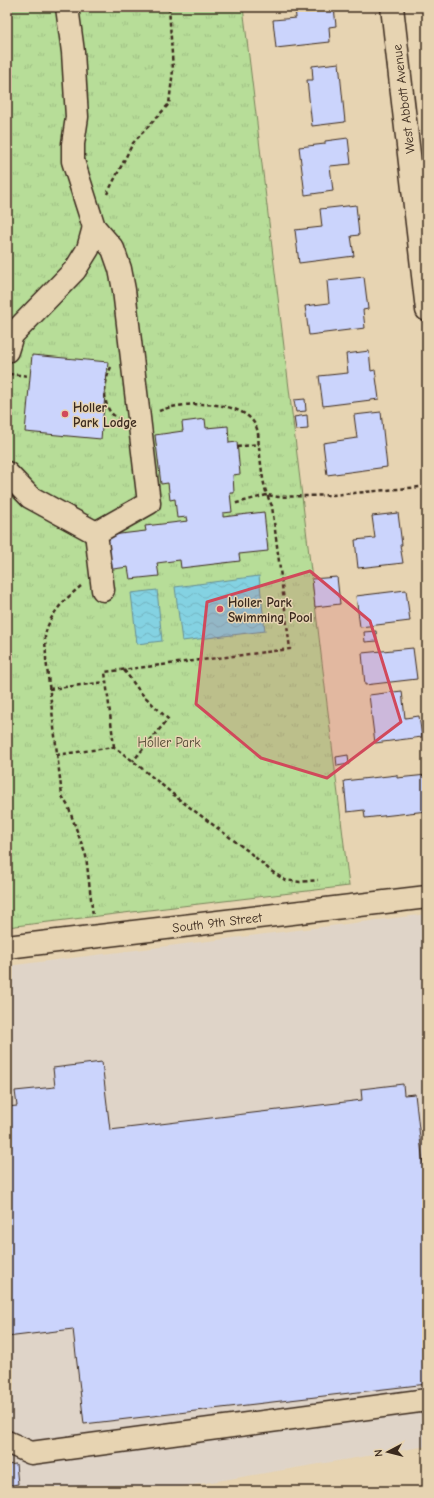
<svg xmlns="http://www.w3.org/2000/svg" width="434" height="1498" font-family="'Comic Neue',sans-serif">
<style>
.built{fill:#dfd4c8}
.park{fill:url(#park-tufts);stroke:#79845b}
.water{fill:url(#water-waves);stroke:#678f94}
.building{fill:#cbd4fc;stroke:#3b2a1e}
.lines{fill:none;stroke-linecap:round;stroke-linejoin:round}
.minor-casing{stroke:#3b2a1e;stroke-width:25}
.path{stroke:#3b2a1e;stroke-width:2.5;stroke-dasharray:4 3;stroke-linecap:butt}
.minor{stroke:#e7d4b2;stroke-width:22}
.marked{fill:#d1495b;fill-opacity:0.2;stroke:#d1495b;stroke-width:3;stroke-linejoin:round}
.poi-dot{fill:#d1495b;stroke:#e7d4b2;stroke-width:1.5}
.labels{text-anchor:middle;stroke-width:3;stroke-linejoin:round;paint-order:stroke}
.street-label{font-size:13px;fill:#3b2a1e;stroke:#e7d4b2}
.poi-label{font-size:13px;font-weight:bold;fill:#3b2a1e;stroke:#e7d4b2;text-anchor:start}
.park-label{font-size:13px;fill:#4e4530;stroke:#e7d4b2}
</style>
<defs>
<pattern id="park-tufts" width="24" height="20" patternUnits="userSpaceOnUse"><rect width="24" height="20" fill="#b7dd98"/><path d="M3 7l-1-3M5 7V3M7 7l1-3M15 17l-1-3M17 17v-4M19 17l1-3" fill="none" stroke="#9ebe83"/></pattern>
<pattern id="water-waves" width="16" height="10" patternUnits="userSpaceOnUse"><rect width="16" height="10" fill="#84d2e2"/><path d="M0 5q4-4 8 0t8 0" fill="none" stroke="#73b4c1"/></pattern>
</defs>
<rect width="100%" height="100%" fill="#e7d4b2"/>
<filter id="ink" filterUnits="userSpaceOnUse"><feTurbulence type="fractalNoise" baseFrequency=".025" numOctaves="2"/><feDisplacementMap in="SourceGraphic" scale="8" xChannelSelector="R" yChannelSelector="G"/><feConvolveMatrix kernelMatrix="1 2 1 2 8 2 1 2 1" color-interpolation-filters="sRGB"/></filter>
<g filter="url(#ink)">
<path class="built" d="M427,914v532l-270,45h-150v-525z"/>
<path class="park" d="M7,7h236l106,879 -342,41z"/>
<g class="water">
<path d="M259,576l6,55 -83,10 -7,-54z"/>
<path d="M157,590l5,51 -25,3 -6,-51z"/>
</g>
<g class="building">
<path d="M295,7h39l2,19 -7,1 1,15 -54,6 -3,-28 23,-2z"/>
<path d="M339,63l6,59 -33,4 -5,-46h6l-1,-14z"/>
<path d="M348,138l3,26 -21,2 3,25 -28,4 -6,-48 26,-3v-3z"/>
<path d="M356,205l3,30 -8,1 3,20 -55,7 -4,-33 27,-3 -2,-18z"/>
<path d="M364,277l4,32 -5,1 2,18 -56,7 -4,-29 24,-3 -2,-22z"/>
<path d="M369,351l2,20 4,-1 4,29 -56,7 -4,-30 29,-3 -2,-19z"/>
<path d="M32,355l76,7 -7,77 -76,-7z"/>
<path d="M305,399l1,12 -10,1 -2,-12z"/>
<path d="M381,412l6,55 -60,8 -4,-32 34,-5 -3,-23z"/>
<path d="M307,415l1,14 -12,1 -2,-13z"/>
<path d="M205,419l1,9 22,-2 1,17 8,-1 3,32 -7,1 1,18h-4l2,19 -9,1v4l41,-5 4,39 -29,3 1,7 -59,7 -1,-8 -23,3 2,13 -29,3 -2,-12 -22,3 -3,-34 43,-5 -1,-5 43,-5 -1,-4 -10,1 -2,-19 -5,1 -2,-17 -7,1 -6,-49 28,-4 -1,-9z"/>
<path d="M398,513l4,32h-2l3,18 -45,5 -3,-28 20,-2 -3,-22z"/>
<path d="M337,577l3,27 -25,3 -3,-28z"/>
<path d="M406,590l4,31 -50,6 -4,-31z"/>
<path d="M376,631l1,10 -12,1 -1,-10z"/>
<path d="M413,648l4,31 -52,6 -3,-32z"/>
<path d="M402,691l3,27 14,-2 3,21 -47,6 -6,-48z"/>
<path d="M348,755l1,9 -12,2 -1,-9z"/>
<path d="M397,775v3l30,-3v36l-62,7 -1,-8 -17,2 -3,-31z"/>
<path d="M102,1062l8,68 252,-30 -1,-11 42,-5 1,11 11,-1 12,105v185l-343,40 -11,-95 -66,8v-230l10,-1 -2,-15 40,-4 -2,-19z"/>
<path d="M16,1464l2,20 -11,2v-21z"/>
</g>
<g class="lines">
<defs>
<g id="minor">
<path d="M67,7l6,45 4,65 -4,27v17l21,66 19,22 7,20 4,21 25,213 -53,30 7,57"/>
<path d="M392,7l35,303"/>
<path d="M7,351l5,-16 63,-65 13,-21 6,-22"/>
<path d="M7,473l23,24 66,36"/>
<path d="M7,947l420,-50"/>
<path d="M7,1442l24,11 396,-53"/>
</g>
</defs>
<use href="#minor" class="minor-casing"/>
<g class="path">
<path d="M107,194l26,-51 36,-39 4,-34 -4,-63"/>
<path d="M111,367c-7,14 -11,43 7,51"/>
<path d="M9,374l21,2"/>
<path d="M159,411c23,-10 88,-13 98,18 2,5 1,12 2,18 2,16 3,33 8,48l-34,9"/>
<path d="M237,447l22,-3"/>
<path d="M81,586c-16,13 -33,29 -36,51 0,7 1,15 1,22l16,137 6,10 18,50 7,60"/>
<path d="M124,670l17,23 27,26 -35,42"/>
<path d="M49,689l57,-7"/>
<path d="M114,747l-9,-75 185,-23 -18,-143 -5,-11 11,2 54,-2 88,-8"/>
<path d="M56,755l58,-8 19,14 47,39 68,51 23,20 14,9 15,2 18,-2"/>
</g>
<use href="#minor" class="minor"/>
</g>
</g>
<path class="marked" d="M310,571l60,50 31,101 -74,56 -66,-20 -65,-54 11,-102z"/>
<g class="poi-dot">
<circle cx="65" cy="414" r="4"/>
<circle cx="220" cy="609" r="4"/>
</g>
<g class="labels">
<g class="street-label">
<text transform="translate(403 99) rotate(-97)" y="5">West Abbott Avenue</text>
<text transform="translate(217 922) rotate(-7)" y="5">South 9th Street</text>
</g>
<g class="poi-label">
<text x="73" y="412">Holler<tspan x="73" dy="15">Park Lodge</tspan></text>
<text x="228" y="607">Holler Park<tspan x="228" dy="15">Swimming Pool</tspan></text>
</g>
<g class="park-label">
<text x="169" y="747">Holler Park</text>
</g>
</g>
<rect width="434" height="1498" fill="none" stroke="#e7d4b2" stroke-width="24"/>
<rect x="12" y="12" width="410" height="1474" fill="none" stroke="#3b2a1e" stroke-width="1.5" filter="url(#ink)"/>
<g transform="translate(388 1452) rotate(263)" stroke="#e7d4b2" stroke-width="3" paint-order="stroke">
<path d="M0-3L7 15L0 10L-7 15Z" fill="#3b2a1e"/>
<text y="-6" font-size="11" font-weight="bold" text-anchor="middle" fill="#3b2a1e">N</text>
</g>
</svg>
